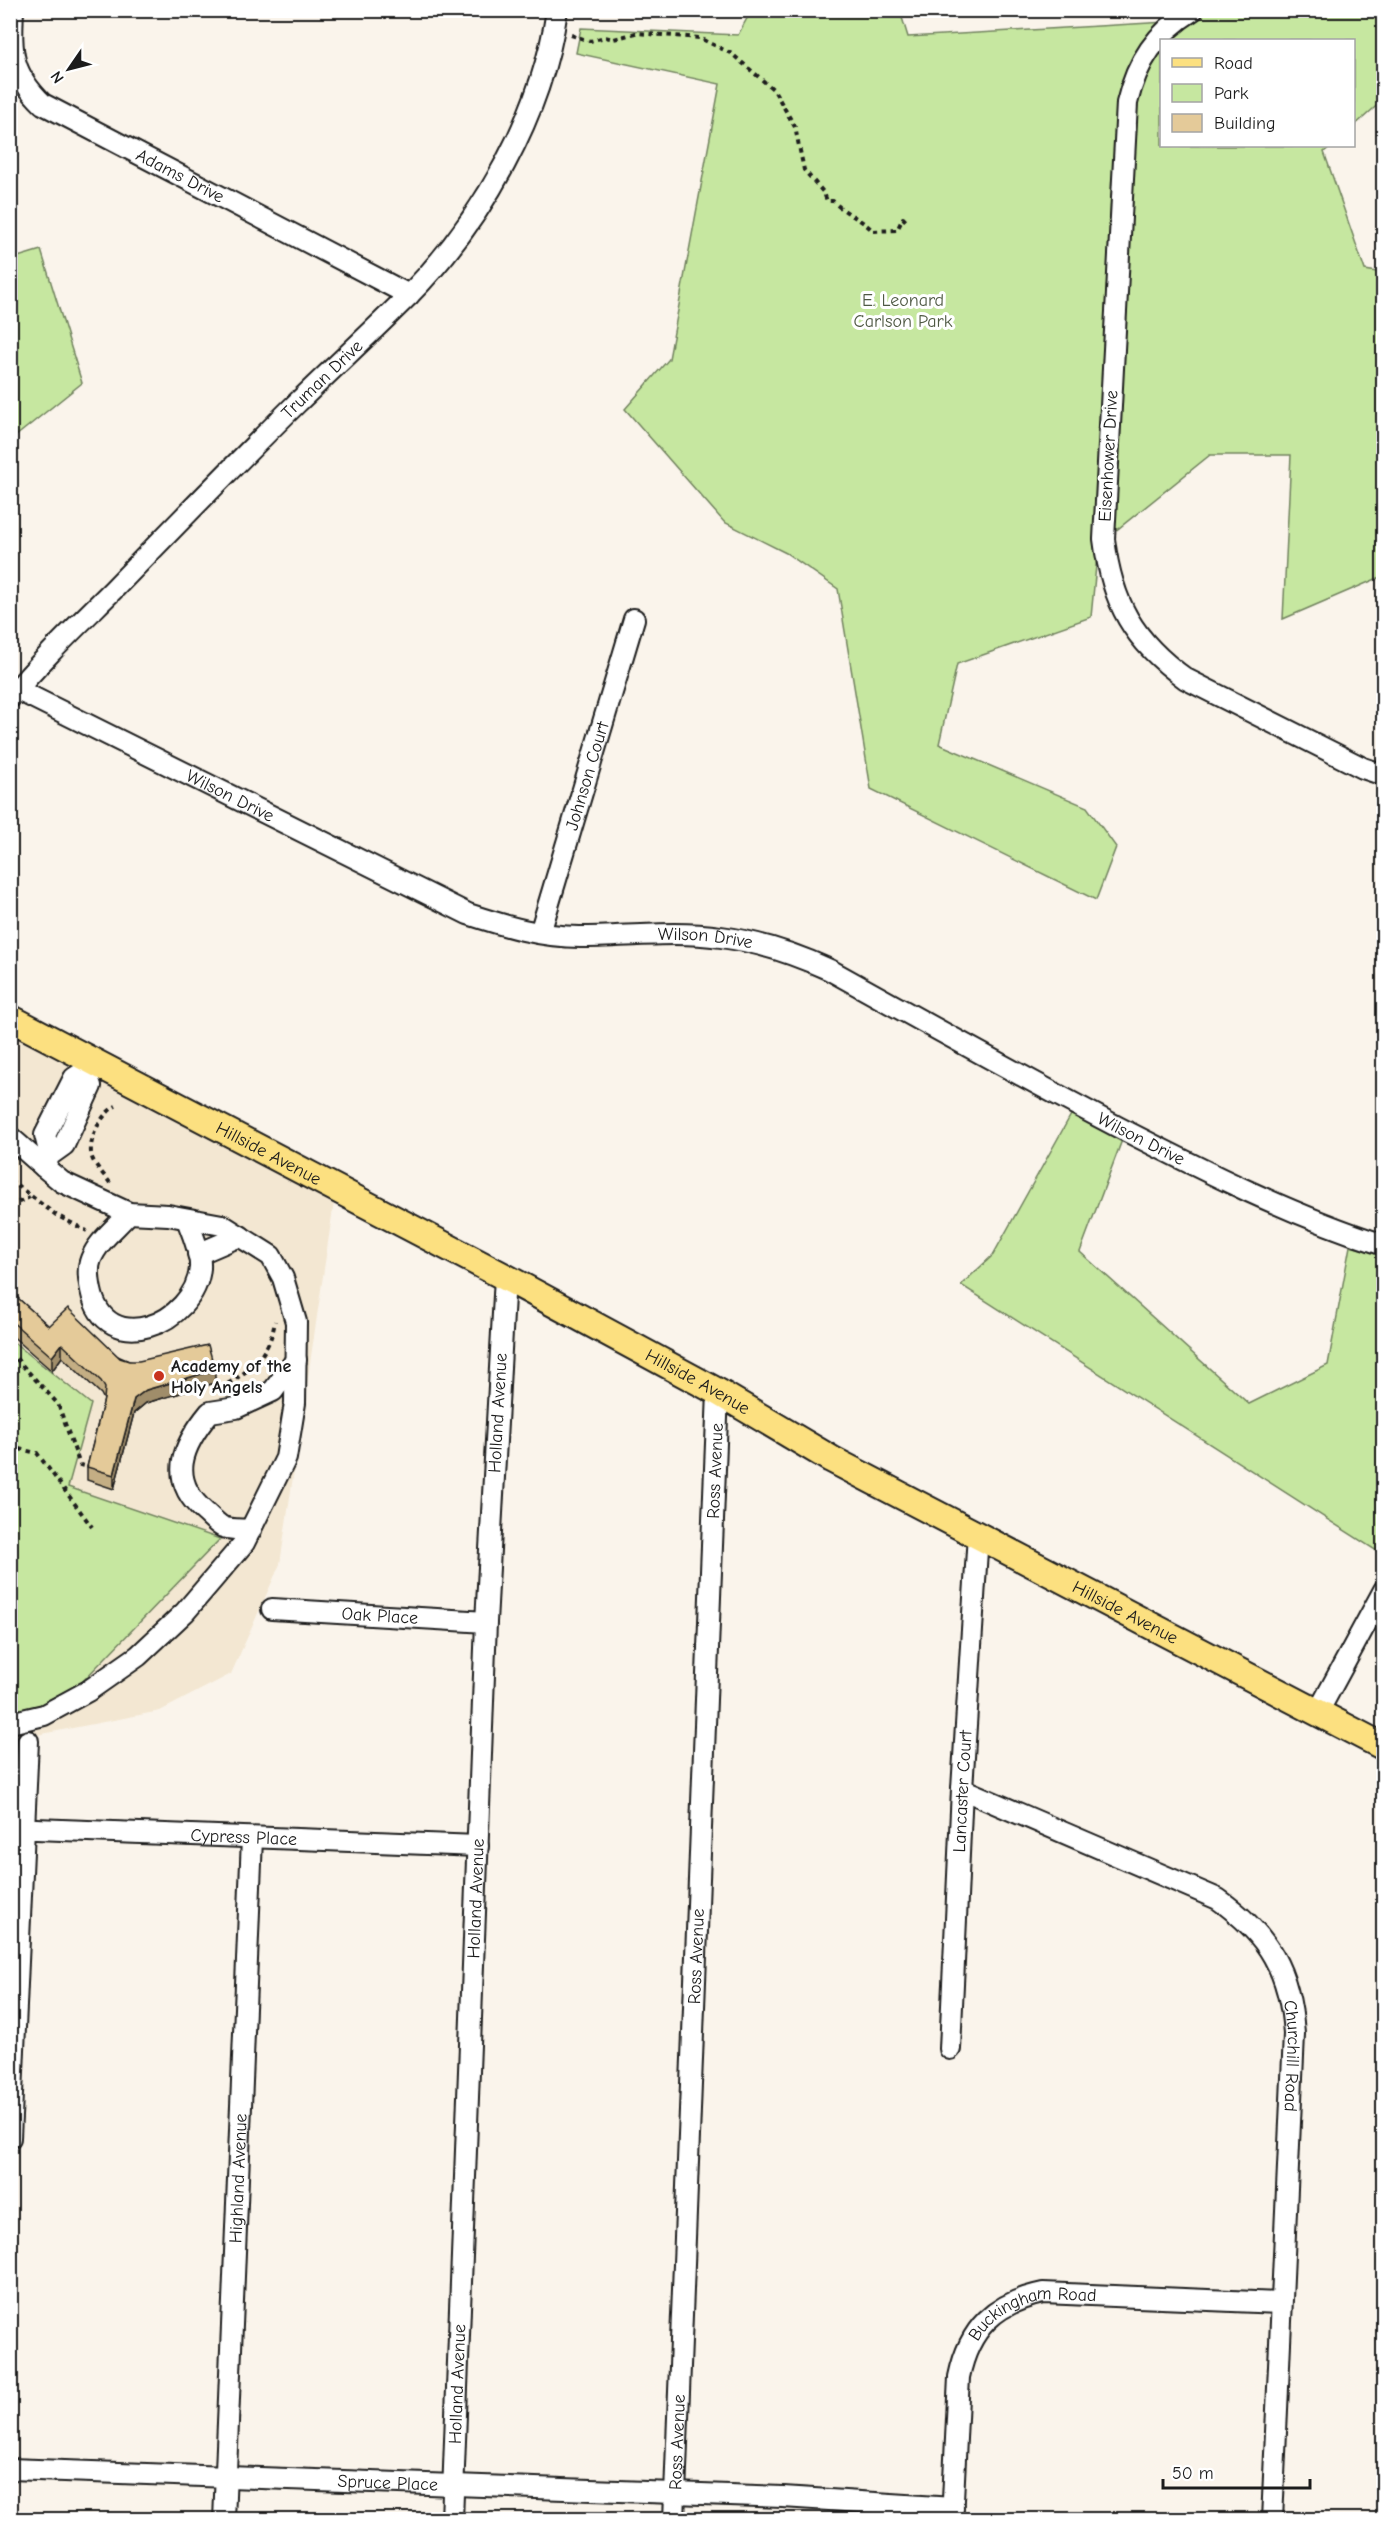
<svg xmlns="http://www.w3.org/2000/svg" width="1394" height="2530" font-family="'Comic Neue',sans-serif">
<style>
.built{fill:#f3e7d2}
.green{fill:#c6e7a0;stroke:#71825e;stroke-width:1.5}
.lines{fill:none;stroke-linecap:round;stroke-linejoin:round}
.minor-casing{stroke:#1c1c1c;stroke-width:24}
.major-casing{stroke:#1c1c1c;stroke-width:30}
.path{stroke:#1c1c1c;stroke-width:4;stroke-dasharray:4.5 4.5;stroke-linecap:butt}
.minor{stroke:#fff;stroke-width:20}
.major{stroke:#fce080;stroke-width:26}
.wall{fill:#c4ae84;stroke:#1c1c1c;stroke-width:1.5}
.shaded-wall{fill:#a08d6b;stroke:#1c1c1c;stroke-width:1.5}
.building{fill:#e4ca99;stroke:#1c1c1c;stroke-width:1.5}
.poi-dot{fill:#c8321e;stroke:#fff;stroke-width:2}
.labels{text-anchor:middle;stroke-width:6;stroke-linejoin:round;paint-order:stroke}
.street-label{font-size:18px;fill:#1c1c1c;stroke:#fff}
.park-label{font-size:18px;fill:#4f5944;stroke:#fff}
.poi-label{font-size:18px;font-weight:bold;fill:#1c1c1c;stroke:#fff;text-anchor:start}
</style>
<rect width="100%" height="100%" fill="#faf4eb"/>
<filter id="ink" filterUnits="userSpaceOnUse"><feTurbulence type="fractalNoise" baseFrequency=".0167" numOctaves="2"/><feDisplacementMap in="SourceGraphic" scale="12" xChannelSelector="R" yChannelSelector="G"/><feConvolveMatrix kernelMatrix="1 2 1 2 8 2 1 2 1" color-interpolation-filters="sRGB"/></filter>
<g filter="url(#ink)">
<path class="built" d="M10,1019l326,170 -56,375 -49,110 -71,37 -149,29z"/>
<g class="green">
<path d="M751,11h149l8,26 259,-15 43,-11h173v89l-29,26v-86h-192v106h169l-7,6 41,118 18,3v303l-100,43 8,-164h-81l-112,90 -7,72 -134,47 -18,80 148,63 29,40 -20,53 -225,-111 -33,-200 -52,-36 -62,-31 -99,-113 44,-50 51,-275 -144,-31 5,-25 157,7z"/>
<path d="M41,250l41,133 -71,57v-181z"/>
<path d="M1072,1113l50,27 -42,112 169,152 79,-39 22,-119 33,9v300l-422,-270 32,-30z"/>
<path d="M11,1340l80,64 -23,83 152,52 -139,144 -47,25 -23,6z"/>
</g>
<g class="lines">
<defs>
<g id="minor">
<path id="s1" d="M13,10c-2,43 -2,63 30,94l366,191"/>
<path d="M1193,10c-37,23 -56,51 -66,93l-23,436c8,64 29,102 82,140l177,89 21,7"/>
<path id="s2" d="M10,686l458,228c37,12 73,23 112,23 47,0 94,-7 141,0 39,5 74,17 109,33 95,53 191,106 288,157 86,44 173,88 266,118"/>
<path id="s3" d="M10,698c31,-38 68,-73 103,-108 61,-63 122,-126 184,-187 37,-36 75,-71 111,-107 74,-75 134,-181 149,-286"/>
<path id="s4" d="M540,933l94,-314"/>
<path d="M10,1137l34,30"/>
<path d="M129,1213c-12,14 -31,28 -38,46 -4,10 -2,21 0,31 14,70 104,34 109,-22 1,-16 -8,-34 -13,-49"/>
<path d="M198,1254l42,-18"/>
<path d="M251,1530c-9,-1 -20,0 -28,-3 -6,-3 -13,-11 -18,-15 -38,-33 -23,-66 5,-100l26,-4 37,-17 23,-31"/>
<path id="s5" d="M272,1609l214,13"/>
<path d="M1318,1712l66,-122"/>
<path d="M10,1723l34,-8 44,-24 50,-35 47,-44 59,-69 42,-85 9,-55 1,-81 -13,-44 -12,-22 -49,-31 -54,-10 -39,-2 -67,-31 -18,-15 6,-12 14,-10 27,-59 -6,-15 -11,7 -29,57 5,20"/>
<path id="s6" d="M962,1789l256,110c51,36 72,73 76,135l-22,486"/>
<path id="s7" d="M10,1828l468,18"/>
<path id="s8" d="M950,2049l12,-260 16,-255"/>
<path d="M10,2138l18,-397"/>
<path id="s9" d="M10,2469l773,28 170,11"/>
<path id="s10" d="M224,2520l28,-682"/>
<path id="s11" d="M452,2520l34,-898 19,-345"/>
<path id="s12" d="M674,2520l44,-1128"/>
<path id="s13" d="M952,2520l7,-143c10,-49 36,-74 84,-84l238,10"/>
</g>
<g id="major">
<path id="s14" d="M10,1018l495,259 213,115 113,67 553,288"/>
</g>
</defs>
<use href="#minor" class="minor-casing"/>
<use href="#major" class="major-casing"/>
<g class="path">
<path d="M571,35l19,6 15,-4 9,2 22,-6 64,5 32,16 42,36 21,37 9,43 20,23 3,8h6c11,12 29,18 40,30l24,-1 6,-12 5,5"/>
<path d="M10,1180l46,35 31,16"/>
<path d="M110,1183c-5,-7 -13,-15 -17,-23 -8,-16 8,-47 23,-54"/>
<path d="M10,1206l20,-9"/>
<path d="M10,1352l48,52 22,61 10,2"/>
<path d="M220,1388c28,-15 50,-33 55,-67"/>
<path d="M10,1447l27,6 55,74"/>
</g>
<use href="#minor" class="minor"/>
<use href="#major" class="major"/>
</g>
<path class="wall" d="M10,1291l39,35 80,35 86,22 -69,20 -12,10 -20,76 -27,-9v-13l17,-67 -3,-6 -39,-37 -10,14 -42,-37z"/>
<g class="shaded-wall">
<path d="M62,1344v13l-10,14v-14z"/>
<path d="M215,1370v13l-69,20 -12,10 -20,76v-14l20,-76 12,-9z"/>
</g>
<path class="building" d="M10,1291l39,35 19,-18 52,50 9,3h10l69,-16 7,25 -69,20 -12,9 -20,76 -27,-8 17,-68 1,-11 -4,-7 -39,-37 -10,13 -42,-37z"/>
</g>
<circle class="poi-dot" cx="159" cy="1376" r="6"/>
<g class="labels">
<g class="street-label">
<text dy="6" stroke="none"><textPath href="#s1" startOffset="258">Adams Drive</textPath></text>
<text dy="6" stroke="none"><textPath href="#s3" startOffset="446">Truman Drive</textPath></text>
<text transform="translate(1108 456) rotate(-87)" y="6">Eisenhower Drive</text>
<text dy="6" stroke="none"><textPath href="#s4" startOffset="164">Johnson Court</textPath></text>
<text dy="6" stroke="none"><textPath href="#s2" startOffset="246">Wilson Drive</textPath></text>
<text dy="6" stroke="none"><textPath href="#s2" startOffset="752">Wilson Drive</textPath></text>
<text dy="6" stroke="none"><textPath href="#s2" startOffset="1236">Wilson Drive</textPath></text>
<text dy="6" stroke="none"><textPath href="#s14" startOffset="292">Hillside Avenue</textPath></text>
<text dy="6" stroke="none"><textPath href="#s14" startOffset="778">Hillside Avenue</textPath></text>
<text dy="6" stroke="none"><textPath href="#s11" startOffset="1108">Holland Avenue</textPath></text>
<text dy="6" stroke="none"><textPath href="#s12" startOffset="1050">Ross Avenue</textPath></text>
<text dy="6" stroke="none"><textPath href="#s14" startOffset="1264">Hillside Avenue</textPath></text>
<text dy="6" stroke="none"><textPath href="#s5" startOffset="108">Oak Place</textPath></text>
<text dy="6" stroke="none"><textPath href="#s8" startOffset="258">Lancaster Court</textPath></text>
<text dy="6" stroke="none"><textPath href="#s7" startOffset="234">Cypress Place</textPath></text>
<text dy="6" stroke="none"><textPath href="#s11" startOffset="622">Holland Avenue</textPath></text>
<text dy="6" stroke="none"><textPath href="#s12" startOffset="564">Ross Avenue</textPath></text>
<text dy="6" stroke="none"><textPath href="#s6" startOffset="462">Churchill Road</textPath></text>
<text dy="6" stroke="none"><textPath href="#s10" startOffset="342">Highland Avenue</textPath></text>
<text dy="6" stroke="none"><textPath href="#s13" startOffset="254">Buckingham Road</textPath></text>
<text dy="6" stroke="none"><textPath href="#s11" startOffset="136">Holland Avenue</textPath></text>
<text dy="6" stroke="none"><textPath href="#s12" startOffset="78">Ross Avenue</textPath></text>
<text dy="6" stroke="none"><textPath href="#s9" startOffset="378">Spruce Place</textPath></text>
</g>
<g class="park-label">
<text x="903" y="306">E. Leonard<tspan x="903" dy="21">Carlson Park</tspan></text>
</g>
<g class="poi-label">
<text x="171" y="1372">Academy of the<tspan x="171" dy="21">Holy Angels</tspan></text>
</g>
</g>
<rect width="1394" height="2530" fill="none" stroke="#fff" stroke-width="36"/>
<rect x="18" y="18" width="1358" height="2494" fill="none" stroke="#1c1c1c" stroke-width="2" filter="url(#ink)"/>
<rect x="1160" y="39" width="195" height="108" fill="#ffffff" stroke="#a4a4a4" stroke-width="1.5"/>
<rect x="1172" y="58" width="30" height="9" fill="#fce080" stroke="#a4a4a4" stroke-width="1.5"/>
<text x="1214" y="69" font-size="18" fill="#1c1c1c">Road</text>
<rect x="1172" y="84" width="30" height="18" fill="#c6e7a0" stroke="#a4a4a4" stroke-width="1.5"/>
<text x="1214" y="99" font-size="18" fill="#1c1c1c">Park</text>
<rect x="1172" y="114" width="30" height="18" fill="#e4ca99" stroke="#a4a4a4" stroke-width="1.5"/>
<text x="1214" y="129" font-size="18" fill="#1c1c1c">Building</text>
<g transform="translate(69 69) rotate(235)" stroke="#ffffff" stroke-width="4.5" paint-order="stroke">
<path d="M0-4.5L10 22L0 15L-10 22Z" fill="#1c1c1c"/>
<text y="-9" font-size="16" font-weight="bold" text-anchor="middle" fill="#1c1c1c">N</text>
</g>
<path d="M1163 2479v9h147v-9" fill="none" stroke="#1c1c1c" stroke-width="3"/>
<text x="1172" y="2479" font-size="18" fill="#1c1c1c" stroke="#ffffff" stroke-width="4.5" paint-order="stroke">50 m</text>
</svg>
